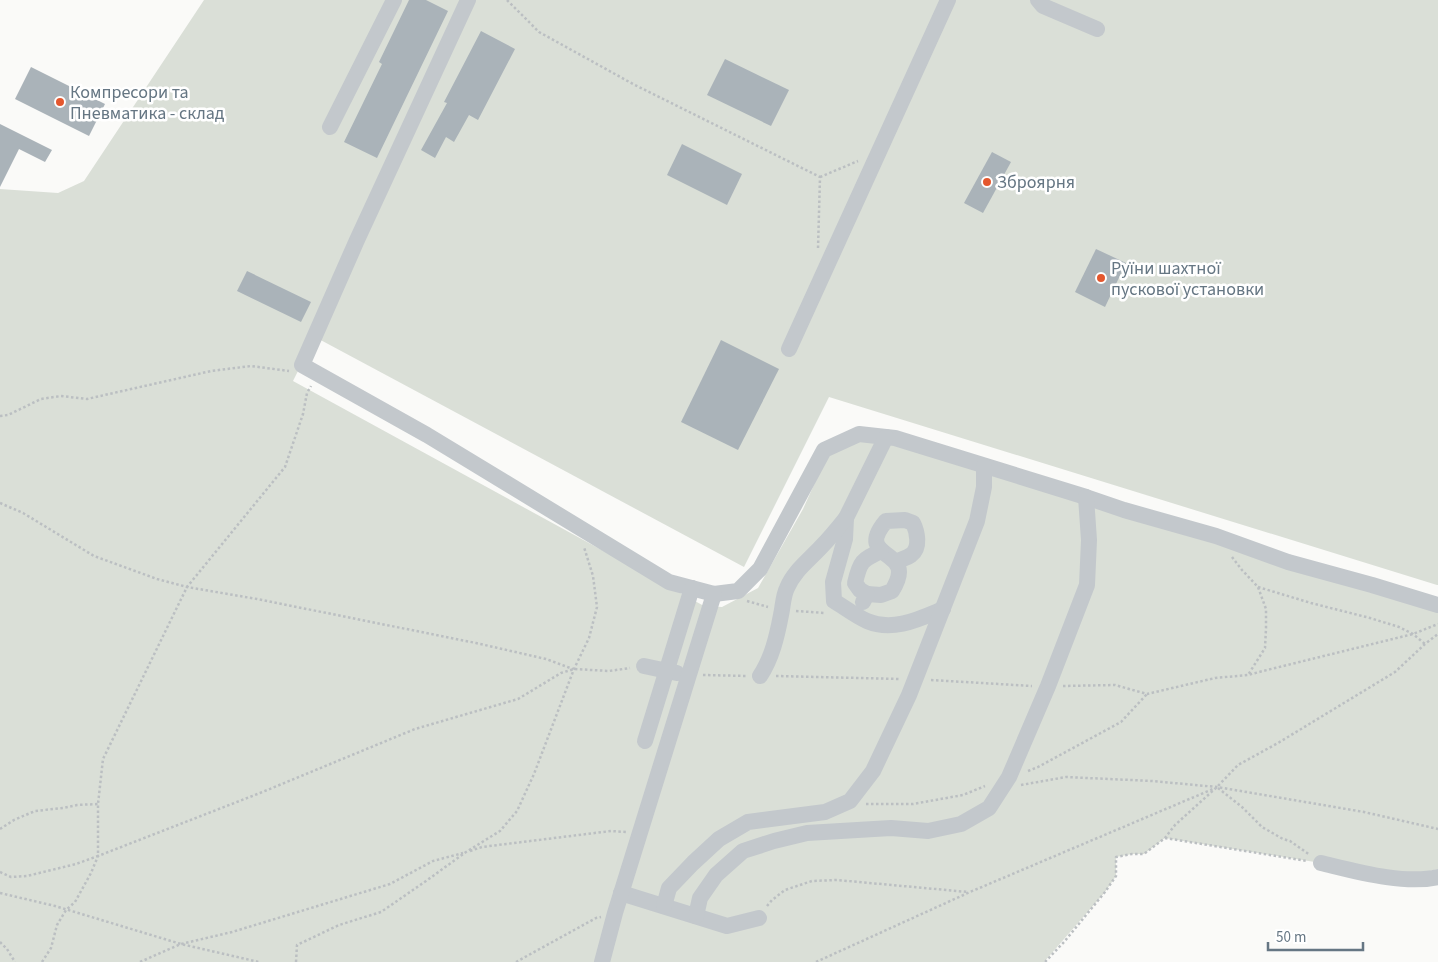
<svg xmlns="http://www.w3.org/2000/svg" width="1438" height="962" font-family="'Source Sans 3',sans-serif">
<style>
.green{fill:#dadfd7}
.building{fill:#aab3b9}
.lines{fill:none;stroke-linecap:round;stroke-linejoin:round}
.path{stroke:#bbbfc2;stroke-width:2.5;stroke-dasharray:2.5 2.5;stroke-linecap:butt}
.minor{stroke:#c3c8cc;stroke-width:16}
.poi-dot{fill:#e4572e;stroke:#fff;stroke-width:2}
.labels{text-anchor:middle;stroke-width:5;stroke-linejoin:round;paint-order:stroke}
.poi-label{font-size:18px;fill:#657683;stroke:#fff;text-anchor:start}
</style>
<rect width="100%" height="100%" fill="#fafaf8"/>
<path class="green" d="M204,0h1234v585h-1l-608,-188 -85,170 -429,-230 -22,44 411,225 18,1 36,-19 45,-79 24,-53 26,-15 48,3 537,167v258l-25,6 -92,-12 -156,-25 -21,16h-12l-16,3v19l-11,16 -61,70h-1044v-773l58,4 26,-12z"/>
<g class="building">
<path d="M409,0h17l22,11 -71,147 -33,-16 38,-78 -3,-2z"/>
<path d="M481,31l34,18 -37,71 -9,-5 -15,27 -8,-5 -11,21 -14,-8 26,-47 -3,-1z"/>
<path d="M725,59l64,31 -18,36 -64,-31z"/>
<path d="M31,67l74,37 -16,32 -74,-37z"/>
<path d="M0,124l52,26 -7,12 -26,-13 -19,38z"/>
<path d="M682,144l60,30 -15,31 -60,-30z"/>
<path d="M992,152l19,10 -28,51 -19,-10z"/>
<path d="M1096,249l30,14 -21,44 -30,-15z"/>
<path d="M247,271l64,31 -10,20 -64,-31z"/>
<path d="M721,340l58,29 -41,81 -57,-28z"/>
</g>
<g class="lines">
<g class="path">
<path d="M507,0l32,32 94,52 187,93 -2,72"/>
<path d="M820,177l38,-16"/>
<path d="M0,416l8,-1 33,-16 20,-3 26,3 124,-28 40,-5 38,5"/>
<path d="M0,503l23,10 71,43 63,23 30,8 70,12 219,44 70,16 27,10"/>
<path d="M1232,557l10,13 16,17 8,22v19l-1,20 -17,27"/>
<path d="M1258,587l53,16 59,15 29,9 14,7 12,10"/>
<path d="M747,601l21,6"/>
<path d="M796,611l29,2"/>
<path d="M703,675l45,1"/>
<path d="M776,676l124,3"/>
<path d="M931,680l101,6"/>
<path d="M1063,686l52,-1 32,9 68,-16 33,-3 15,-4 150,-37 25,-10"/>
<path d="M1028,771l10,-4 83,-45 26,-28"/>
<path d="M1021,785l45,-8 86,4 65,6 147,25 74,17"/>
<path d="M1218,788l24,19 20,20 21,12 7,2 20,14"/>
<path d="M866,804h47l50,-9 22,-9"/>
<path d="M0,829l14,-9 21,-9 28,-3 14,-3 21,-1"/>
<path d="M1165,838l142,23"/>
<path d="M470,851l12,-4 129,-16 15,1"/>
<path d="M0,872l11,5 16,-1 49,-12 22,-8v-52l5,-45 84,-172 98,-120 18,-53 4,-21 4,-7"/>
<path d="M0,893l55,13 126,38 78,18"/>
<path d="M767,906l5,-6 13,-10 27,-9 25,-1 131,12"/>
<path d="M0,942l7,7 8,13"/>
<path d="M42,962l9,-14 6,-23 9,-15 9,-8 16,-29 7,-17 162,-63 155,-64 103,-30 43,-26 13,-4 35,2 21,-3"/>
<path d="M140,962l41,-18 51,-12 158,-48 43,-23 30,-8"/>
<path d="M296,962l1,-17 42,-20 42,-13 45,-31 40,-29 34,-21 17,-20 17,-37 40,-105 15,-31 8,-31 -4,-31 -9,-29"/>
<path d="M516,962l80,-44 5,-1"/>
<path d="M816,962l154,-70 243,-103"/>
<path d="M1045,962l19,-20 41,-50 11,-16v-19l16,-3h12l21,-16 10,-13 42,-38 21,-22 40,-22 117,-71 30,-28 13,-10"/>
</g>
<g class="minor">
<path d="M468,0l-111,240 -55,125 125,70 242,147 45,12 24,-3 22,-22 64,-119 35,-16 36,4 191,59 38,13 92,26 72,26 84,23 66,20"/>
<path d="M1038,0l5,6 54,23"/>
<path d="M330,127l64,-127"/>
<path d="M789,349l159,-349"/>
<path d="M886,437l-40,81 -1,21 -12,43 1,19c10,6 23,16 33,20 26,11 52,-2 76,-12"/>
<path d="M867,594l14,1 11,-4c3,-5 7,-13 7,-19 0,-21 -41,-18 -13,-51l19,-1 8,3c4,8 8,25 -2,32 -4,3 -10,4 -15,7"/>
<path d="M863,602l4,-8 -7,-4 -5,-7c5,-22 7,-23 26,-32"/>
<path d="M644,666l33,7"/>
<path d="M760,676c12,-18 17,-40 21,-61 2,-9 2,-19 6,-27 7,-17 21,-27 34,-41 9,-9 17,-19 25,-29"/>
<path d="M645,741l47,-153"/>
<path d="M1321,863c34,8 83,22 117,14"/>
<path d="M621,893l106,33 32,-8"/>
<path d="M664,906l5,-18 24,-25 26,-24 29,-17 77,-10 25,-11 23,-30 36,-76 68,-174 7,-34v-21"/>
<path d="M696,916l4,-18 16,-23 27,-24 31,-10 33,-8 84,-5 37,3 33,-7 28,-16 20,-31 39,-91 39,-101 2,-45 -3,-43"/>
<path d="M602,962l13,-49 99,-319"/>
</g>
</g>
<g class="poi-dot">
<circle cx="60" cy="102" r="5"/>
<circle cx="987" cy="182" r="5"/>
<circle cx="1101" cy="278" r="5"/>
</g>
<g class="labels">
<g class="poi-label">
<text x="70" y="98">Компресори та<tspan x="70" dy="21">Пневматика - склад</tspan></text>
<text x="997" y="188">Зброярня</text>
<text x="1111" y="274">Руїни шахтної<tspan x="1111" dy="21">пускової установки</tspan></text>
</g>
</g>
<path d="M1268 942v8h95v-8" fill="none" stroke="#657683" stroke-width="2.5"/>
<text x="1276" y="942" font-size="15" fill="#657683" stroke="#ffffff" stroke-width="4" paint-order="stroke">50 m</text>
</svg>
